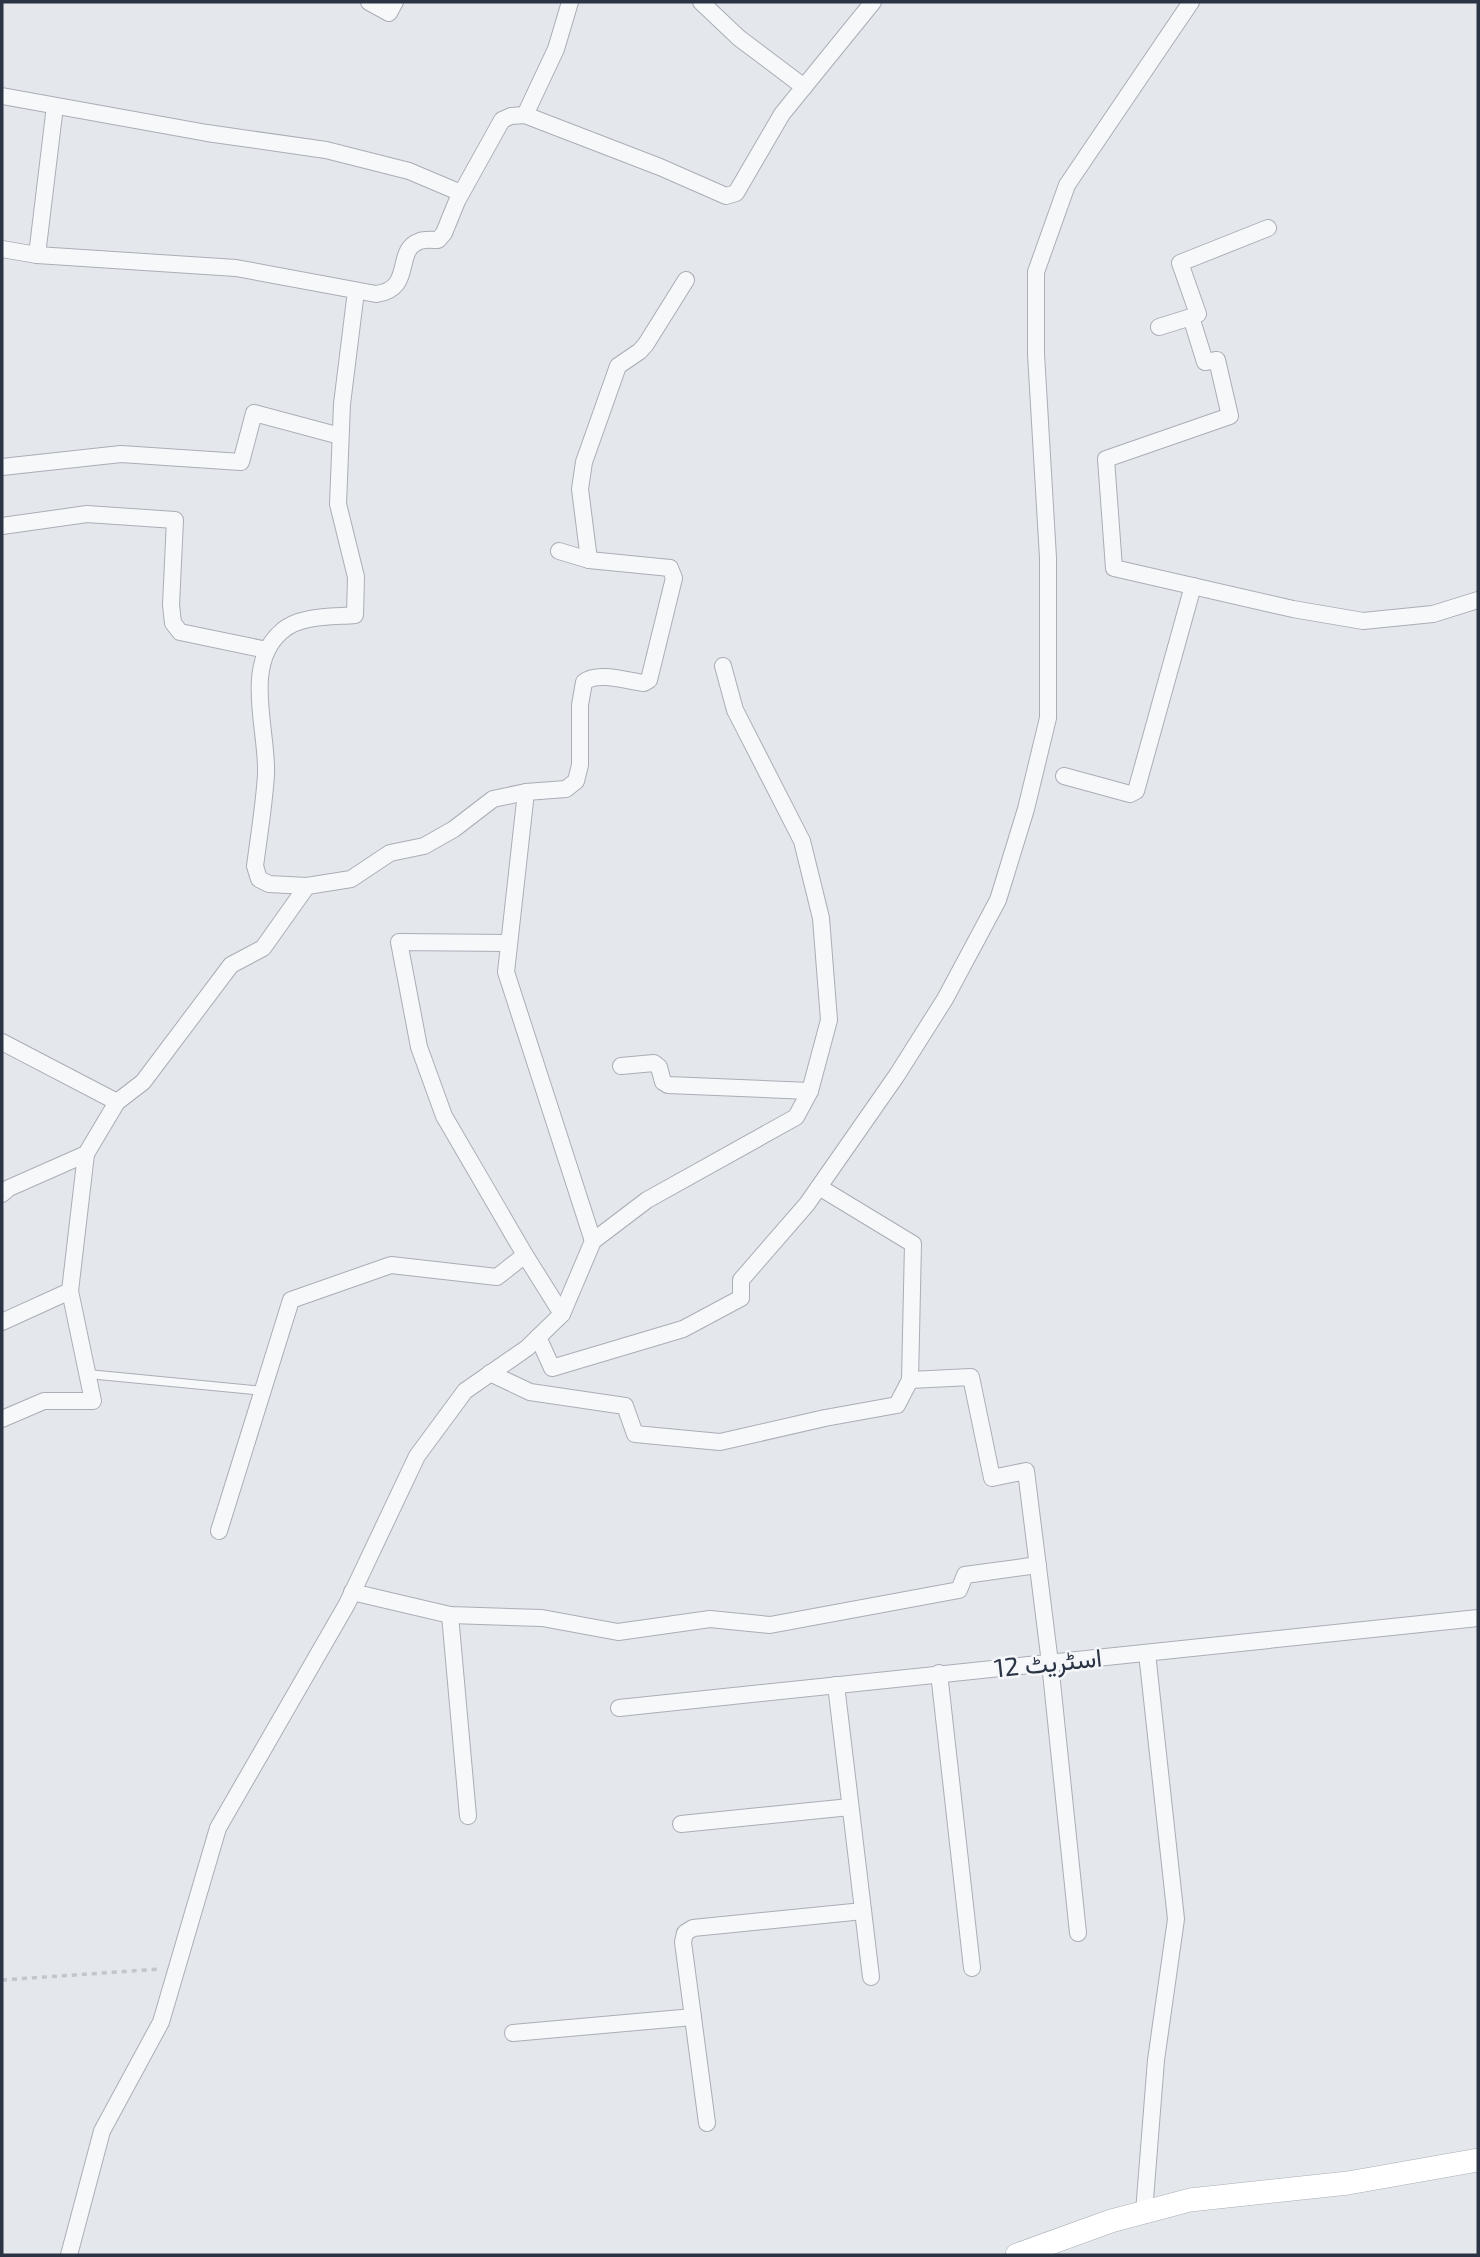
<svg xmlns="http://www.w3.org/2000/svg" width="1480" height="2257" font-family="'Exo 2',Vazirmatn,sans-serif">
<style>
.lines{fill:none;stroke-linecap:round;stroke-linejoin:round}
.lane-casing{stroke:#a9aeb7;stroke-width:10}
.street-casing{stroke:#a9aeb7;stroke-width:18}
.secondary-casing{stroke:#a9aeb7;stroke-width:24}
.path{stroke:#c2c5cb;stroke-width:3.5;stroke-dasharray:5 5;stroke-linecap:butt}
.lane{stroke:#f7f8fa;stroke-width:8}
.street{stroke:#f7f8fa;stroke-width:16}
.secondary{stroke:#fff;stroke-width:23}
.labels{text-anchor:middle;stroke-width:5;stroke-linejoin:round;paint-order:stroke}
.street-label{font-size:26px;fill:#2b3445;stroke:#f4f6f9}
</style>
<rect width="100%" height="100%" fill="#e4e7ec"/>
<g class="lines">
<defs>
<path id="lane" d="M88,1374l175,17"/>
<g id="street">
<path d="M369,2l20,11 6,-11"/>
<path d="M701,2l38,36 65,49"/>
<path d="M2,96l205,37 119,17 83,21 52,22"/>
<path d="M525,115l31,-66 14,-47"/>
<path d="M2,249l35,6 199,13 140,26c39,-5 17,-44 44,-53 5,-2 13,-1 18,-1l6,-7 13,-32 45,-81 9,-4 14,-1 135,52 66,29 10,-3 46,-79 91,-112"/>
<path d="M37,255l18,-149"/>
<path d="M356,291l-14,113 -4,100 18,73 -1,38c-22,2 -55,0 -73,16 -40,34 -14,99 -16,144 -2,30 -7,61 -11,91l4,13 10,5 38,2 44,-7 39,-26 34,-7 30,-17 39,-30 33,-7 40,-3 10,-8 4,-16v-60l4,-23c14,-11 43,-1 60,1l5,-3 25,-102 -4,-10 -81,-8 -30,-9"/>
<path d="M1191,317l7,-3 -18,-51 88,-35"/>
<path d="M1159,327l32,-10 14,45 12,-2 13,56 -124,43 8,109 179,41 70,12 70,-7 45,-14"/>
<path d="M2,467l119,-13 120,8 13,-49 86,23"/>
<path d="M2,526l85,-12 88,6 -4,85 2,18 7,9 87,18"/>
<path d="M589,560l-9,-71 4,-27 34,-96 22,-15 6,-7 40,-64"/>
<path d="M1064,776l66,18 6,-3 57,-205"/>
<path d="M526,792l-20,180 87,269"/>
<path d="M509,943l-110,-1 20,105 25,69 81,139"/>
<path d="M2,1042l115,60"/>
<path d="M621,1066l33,-3 5,4 4,15 5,3 142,6"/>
<path d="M819,1187l94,57 -3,136 61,-3 21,101 34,-7 24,192 28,270"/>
<path d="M2,1194l7,-6 77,-34 31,-52 26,-20 88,-117 32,-17 44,-62"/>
<path d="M2,1322l68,-31 16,-137"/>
<path d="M538,1337l14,31 131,-39 58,-31v-18l66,-76 90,-129 48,-76 53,-99 28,-91 22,-91v-160l-12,-204v-82l31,-87 124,-183"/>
<path d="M490,1373l40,19 95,14 10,28 85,8 105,-24 72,-13 13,-25"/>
<path d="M2,1419l42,-18h49l-23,-110"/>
<path d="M219,1531l72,-231 100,-35 106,12 28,-22 37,59"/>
<path d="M352,1592l98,23 92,3 76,14 92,-13 60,6 189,-35 6,-15 73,-10"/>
<path d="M450,1615l18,201"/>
<path d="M939,1673l33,295"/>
<path d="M836,1685l35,292"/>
<path d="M619,1708l859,-90"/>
<path d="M681,1824l169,-17"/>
<path d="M513,2033l180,-16"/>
<path d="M707,2123l-24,-181 2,-9 8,-5 170,-17"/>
<path d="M1144,2212l12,-152 20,-141 -29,-266"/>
<path d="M69,2255l33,-124 59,-109 57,-194 129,-224 70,-148 48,-65 62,-43 35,-34 31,-73 54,-41 149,-83 14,-26 19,-71 -8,-102 -19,-77 -67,-131 -12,-44"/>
</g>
<path id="secondary" d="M1017,2255l94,-34 79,-21 158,-17 130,-23"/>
</defs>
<use href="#lane" class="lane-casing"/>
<use href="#street" class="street-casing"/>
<use href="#secondary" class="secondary-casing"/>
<path class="path" d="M2,1980l158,-11"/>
<use href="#lane" class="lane"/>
<use href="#street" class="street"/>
<use href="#secondary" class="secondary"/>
</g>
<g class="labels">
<g class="street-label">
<text transform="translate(1048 1663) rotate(-6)" y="9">اسٹریٹ 12</text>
</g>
</g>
<rect width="1480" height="2257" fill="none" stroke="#2b3445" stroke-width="7"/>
</svg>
